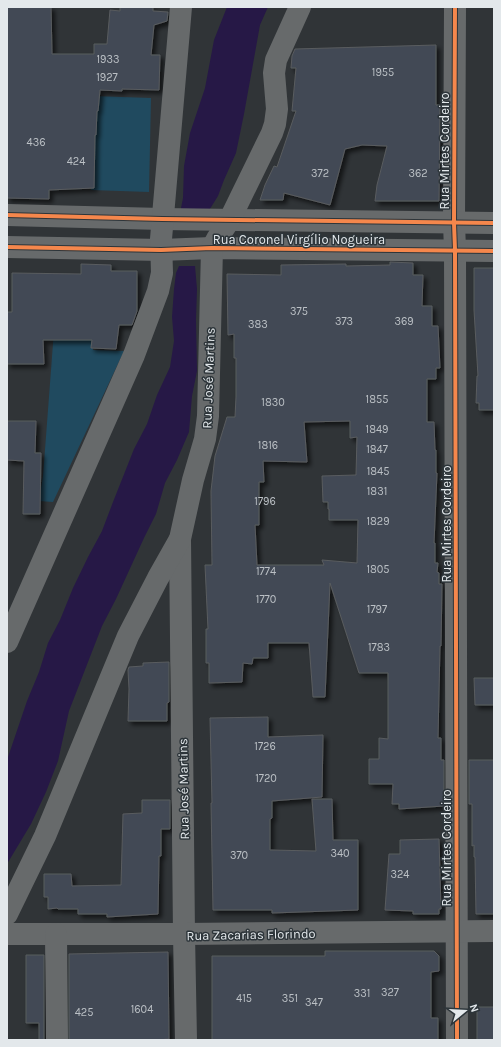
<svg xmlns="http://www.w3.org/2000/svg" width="501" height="1047" font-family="Karla,sans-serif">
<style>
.green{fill:#204a5f}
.water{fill:#261846}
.building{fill:#424954;stroke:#595c5f;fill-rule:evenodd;filter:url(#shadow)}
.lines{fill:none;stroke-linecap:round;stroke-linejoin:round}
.minor{stroke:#676a6b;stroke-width:22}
.cycleway-casing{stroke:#2d353a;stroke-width:6}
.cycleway{stroke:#f5874c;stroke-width:4}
.labels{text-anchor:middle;stroke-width:3;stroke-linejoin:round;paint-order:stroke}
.number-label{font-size:11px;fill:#bbc0c5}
.street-label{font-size:13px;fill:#e3e8eb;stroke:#2d353a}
</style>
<defs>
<filter id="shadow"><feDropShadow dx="3.5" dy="3.5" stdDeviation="2" flood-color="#0009"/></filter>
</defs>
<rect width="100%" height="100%" fill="#303437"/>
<g class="green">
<path d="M93,96l58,2 -2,94 -58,-2z"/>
<path d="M55,317l39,5 -1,28 31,1 -71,151 -14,-1 4,-25z"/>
</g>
<g class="water">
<path d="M227,7h41l-8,18 -16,89 -8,39 -12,27 -6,16 -10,16 -28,1 3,-15 1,-32 6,-33 15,-45 9,-48z"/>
<path d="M179,266h16l2,23 -1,31 1,51 -5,25 -3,36 -12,28 -12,23 -9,31 -12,24 -28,61 -14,27 -33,85 -11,50 -12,31 -15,32 -24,40v-104l20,-59 12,-29 9,-29 12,-23 13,-32 15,-31 14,-26 11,-29 21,-53 13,-25 10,-29 13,-28 4,-26 -2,-24 2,-28 2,-16z"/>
</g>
<g class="building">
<path d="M7,7h44l1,47h42v-10h13l3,-34 10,1v-4h33v4l15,1 -1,9 -13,4 -3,30h9l-1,35 -37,-1v2l-22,-1 -2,21h-1l-1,24h-1l-1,53 -45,2v9l-42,-1z"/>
<path d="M436,45v60h4l-1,96h-64l2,-16 10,-39 -25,-1 -17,4 -15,56 -46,-12 -1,7h-23l5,-15 9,-19 3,1 19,-56h-4l4,-43h-5l1,-12 3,-7z"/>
<path d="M390,262l23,1v12h10l-1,31h10v20h6l2,42h-4v11h-9v43h7l1,28h1v23h1l-3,70h1v20h3l-1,9 2,1v11h3l-1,62h-1l-2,92h3v22h3v46l-45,3v-5h-7l1,-20h-24v-25h10v-21l9,1v-66h-29l-29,-90 -5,114h-12l-4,-54h-41v15h-15l-1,6 -9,-1 -1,19 -33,1v-20h-3v-34h2l-3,-64h7l-1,-74 4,-35 12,-39h8l1,-20v-39h-2v-24l-6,1 -1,-61 54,1v-10l65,-1v2l44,-1zM350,421v17l7,-1 -1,38 -34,1 1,26h5v7h1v11h29l-1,43 -35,-3 2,5h-67l-2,-40h4v-43h5l-1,-21 44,1 -3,-40z"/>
<path d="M81,264l30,1v6h26v40l-5,14h-13l-3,24 -25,-1 1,-8h-49l1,24h-37v-52h5v-39l69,1z"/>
<path d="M474,268h20v142h-15v-7h-3l1,-27h1l-4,-66z"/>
<path d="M7,421h29l-1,32h6l-1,61h-17l1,-53 -17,-1z"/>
<path d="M169,662v40l-2,1v18h-39l1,-32 -1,-19 1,-3 14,-1v-3z"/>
<path d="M474,678h20v27h-19z"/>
<path d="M268,717v20l55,-2 -1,62 -50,4v17l-2,1v31l46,1 -4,-52h20l1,41h25v70l-86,3v-3h-59l-2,-107h1l-2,-85z"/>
<path d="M469,760h25v154h-18l-1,-57h-1v-12l-2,1v-42h-3z"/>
<path d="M142,800h28v29h-9v27h-2l-1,58 -51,3v-3h-29v-5h-20l-1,-1 -9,1v-12h-4v-23h27l1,12 49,-1 2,-71 19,-1z"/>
<path d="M439,839l2,70h-2v5h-26v-3l-28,-1 4,-56h11v-14z"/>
<path d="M325,951h109l5,5v15l-8,1v46h7v22h-226v-84h113z"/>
<path d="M168,952l1,87 -13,1h-87v-86z"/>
<path d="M26,955h18v85h-5v-17h-13z"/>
<rect x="477" y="1007" width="17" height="33"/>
</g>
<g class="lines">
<g class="minor">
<path d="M455,7l-1,216 1,27 2,790"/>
<path d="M7,215l155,4 332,4"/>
<path d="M7,247l154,3 51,-2 282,3"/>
<path d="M180,539l4,395 2,106"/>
<path d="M7,642l127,-287 24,-64 4,-18 -1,-34 20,-232"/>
<path d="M7,914l38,-78 83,-200 30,-58 22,-39 13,-59 12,-41 3,-23 4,-168 5,-9 13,-20 42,-86 3,-9 2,-15 -3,-36 2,-13 24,-53"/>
<path d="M7,934h177l310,-3"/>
<path d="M56,934l1,106"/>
</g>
<defs>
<g id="cycleway">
<path d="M455,7l-1,216 1,27 2,790"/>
<path d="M7,215l155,4 332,4"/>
<path d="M7,247l154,3 51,-2 282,3"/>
</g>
</defs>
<use href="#cycleway" class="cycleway-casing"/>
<use href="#cycleway" class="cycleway"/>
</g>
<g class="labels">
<g class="number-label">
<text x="108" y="63">1933</text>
<text x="383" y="76">1955</text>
<text x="107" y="81">1927</text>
<text x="36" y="146">436</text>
<text x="76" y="165">424</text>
<text x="320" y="177">372</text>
<text x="418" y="177">362</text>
<text x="299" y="315">375</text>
<text x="344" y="325">373</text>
<text x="404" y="325">369</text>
<text x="258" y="328">383</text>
<text x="377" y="403">1855</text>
<text x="273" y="406">1830</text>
<text x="377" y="433">1849</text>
<text x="268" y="449">1816</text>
<text x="377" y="453">1847</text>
<text x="378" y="475">1845</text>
<text x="377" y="495">1831</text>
<text x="265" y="505">1796</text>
<text x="378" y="525">1829</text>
<text x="378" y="573">1805</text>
<text x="266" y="575">1774</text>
<text x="266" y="603">1770</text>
<text x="377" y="613">1797</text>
<text x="379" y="651">1783</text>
<text x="265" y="750">1726</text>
<text x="266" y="782">1720</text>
<text x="340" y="857">340</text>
<text x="239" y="859">370</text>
<text x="400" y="878">324</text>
<text x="390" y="996">327</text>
<text x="362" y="997">331</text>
<text x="244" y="1002">415</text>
<text x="290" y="1002">351</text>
<text x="314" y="1006">347</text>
<text x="142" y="1013">1604</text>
<text x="84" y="1016">425</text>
</g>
<g class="street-label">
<text transform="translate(444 151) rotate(-90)" y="5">Rua Mirtes Cordeiro</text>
<text x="299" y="244">Rua Coronel Virgílio Nogueira</text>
<text transform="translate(208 378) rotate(-88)" y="5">Rua José Martins</text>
<text transform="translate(446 524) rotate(-90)" y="5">Rua Mirtes Cordeiro</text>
<text transform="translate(183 789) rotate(-91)" y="5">Rua José Martins</text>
<text transform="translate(446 848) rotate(-90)" y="5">Rua Mirtes Cordeiro</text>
<text transform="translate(251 934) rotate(-1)" y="5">Rua Zacarias Florindo</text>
</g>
</g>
<rect width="501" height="1047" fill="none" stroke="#e3e8eb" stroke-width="16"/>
<g transform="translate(465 1011) rotate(72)" stroke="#2d353a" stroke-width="3" paint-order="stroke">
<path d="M0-3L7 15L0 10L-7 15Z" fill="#e3e8eb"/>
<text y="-6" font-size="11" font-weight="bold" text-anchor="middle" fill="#e3e8eb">N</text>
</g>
</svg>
